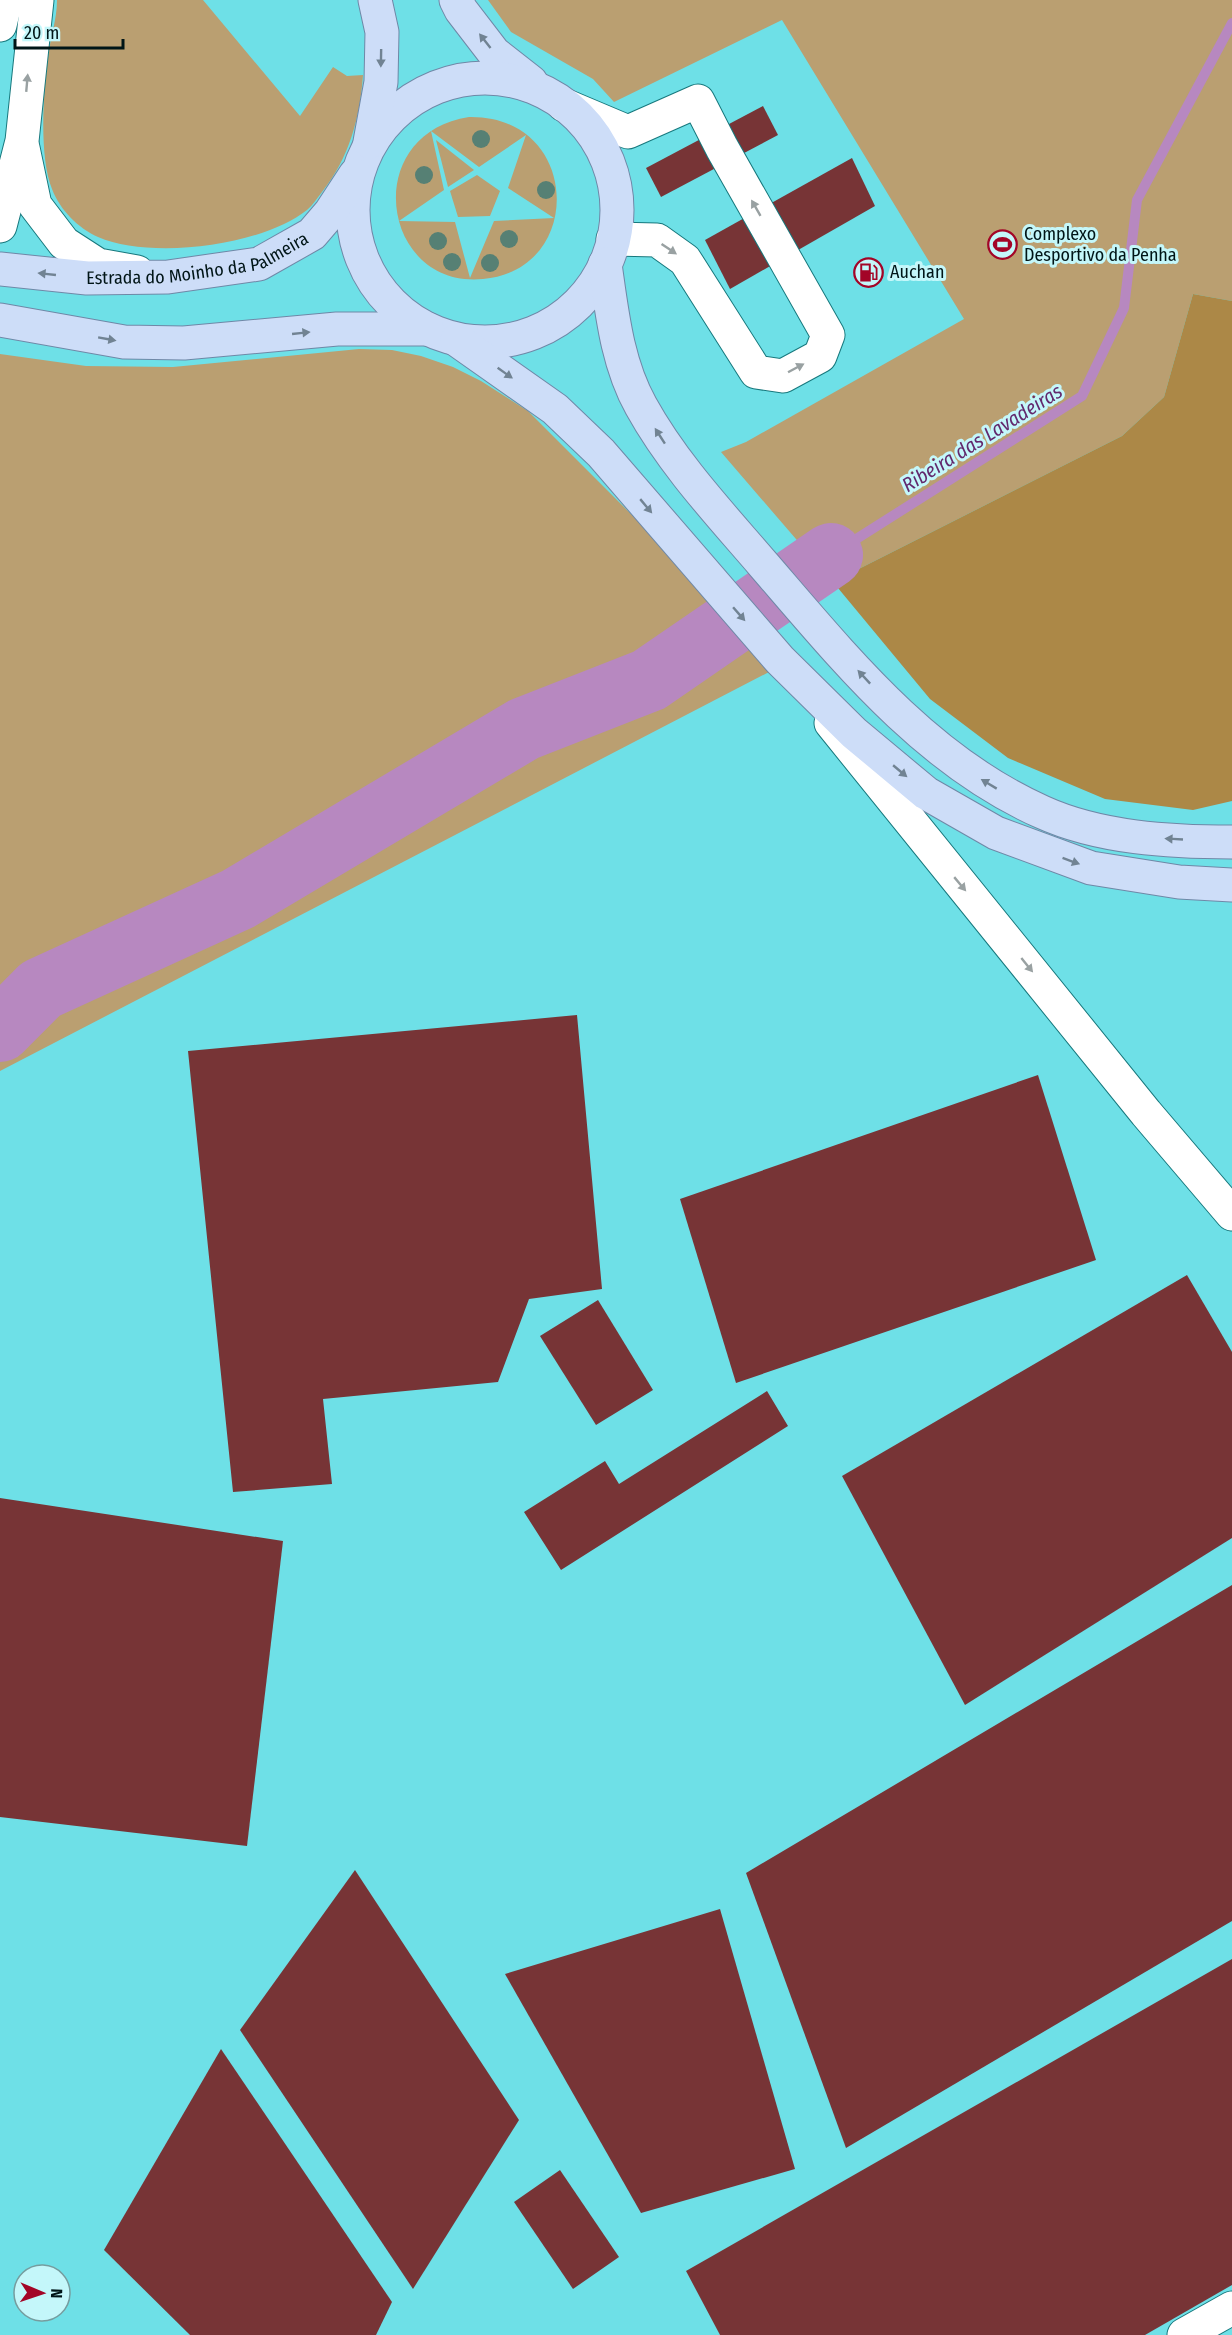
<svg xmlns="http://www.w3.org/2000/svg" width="1232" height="2335" font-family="'Fira Sans Condensed',sans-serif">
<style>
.green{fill:#ba9f71;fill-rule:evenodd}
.forest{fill:#ac8847}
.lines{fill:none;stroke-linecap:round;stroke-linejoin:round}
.stream{stroke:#b788c0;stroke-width:10}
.river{stroke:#b788c0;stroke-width:64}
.building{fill:#773436}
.minor-casing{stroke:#17787d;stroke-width:35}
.major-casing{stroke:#6f88a7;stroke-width:35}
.minor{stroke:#fff;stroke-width:33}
.major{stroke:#cdddf8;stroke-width:33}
.tree{fill:#568074}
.oneway{fill:#718393}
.oneway2{fill:#99a1a2}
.labels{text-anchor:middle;stroke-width:6;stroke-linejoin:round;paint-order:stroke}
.poi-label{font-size:18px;fill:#001517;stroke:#c4f7fa;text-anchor:start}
.street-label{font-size:18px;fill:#001517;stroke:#c4f7fa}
.water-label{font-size:20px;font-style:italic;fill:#62296d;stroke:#c4f7fa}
</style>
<rect width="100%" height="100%" fill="#6ee0e7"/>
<g class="green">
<path d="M57,0h146l97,116 33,-49 14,9 16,-1c-3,43 -14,83 -41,117 -5,6 -9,13 -15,18 -45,36 -156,50 -209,27 -20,-9 -38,-27 -46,-48 -13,-32 -9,-96 -4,-131 2,-20 9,-38 9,-58z"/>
<path d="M488,0h744v301l-39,-7 -29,103 -42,39 -289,146 -112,-130 25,-10 218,-123 -182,-299 -168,82 -21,-23 -82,-47z"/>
<path d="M469,117c112,-2 117,153 14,162 -102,10 -124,-145 -14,-162zM431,131l48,36 47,-32 -18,53 46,30 -60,3 -24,57 -15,-56 -56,-1 45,-31z"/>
<path d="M436,140l38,30 -26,17z"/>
<path d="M477,175l23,16 -10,25 -32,1 -8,-26z"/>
<path d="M359,349l33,1 29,6 32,11 28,14 47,30 114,114 127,147 -769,399v-717l86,12 87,1z"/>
</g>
<path class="forest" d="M1193,294l39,7v500l-39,9 -88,-11 -97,-41 -78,-59 -97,-117 289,-146 42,-39z"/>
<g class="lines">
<path class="stream" d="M831,555l251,-159 42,-88 13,-108 95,-177"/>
<path class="river" d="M0,1030l41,-41 197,-90 286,-170 125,-49 182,-125"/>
</g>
<g class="building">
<path d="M763,106l15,29 -117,62 -15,-29z"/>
<path d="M852,158l23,48 -145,83 -25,-49z"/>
<path d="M577,1015l25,274 -73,10 -31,83 -175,17 9,85 -99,8 -45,-441z"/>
<path d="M1038,1075l58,185 -360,123 -56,-184z"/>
<path d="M1187,1275l45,77v186l-267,167 -123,-229z"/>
<path d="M598,1300l55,90 -57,35 -56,-89z"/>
<path d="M767,1391l21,35 -227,144 -37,-58 81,-51 14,23z"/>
<path d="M0,1498l283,43 -36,305 -247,-29z"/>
<path d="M1232,1585v336l-386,227 -100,-275z"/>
<path d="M355,1870l164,250 -106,169 -173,-259z"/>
<path d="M720,1909l75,260 -154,44 -136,-239z"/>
<path d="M1232,1959v326l-87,50h-425l-34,-64z"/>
<path d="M221,2049l171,253 -16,33h-186l-86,-85z"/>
<path d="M560,2170l59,87 -46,32 -59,-87z"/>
</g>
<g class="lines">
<defs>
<g id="minor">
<path d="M0,25l6,-25"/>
<path d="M564,105l64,27 70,-31 24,47 106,187 -8,21 -37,20 -27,-4 -71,-112 -28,-20 -44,-1"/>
<path d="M23,148l12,57 29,38 34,22 39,7"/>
<path d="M0,226l22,-85 15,-141"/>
<path d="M831,723l315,390 86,101"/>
<path d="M1184,2335l48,-27"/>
</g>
<g id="major">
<path d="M456,0l5,10 33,43 37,29"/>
<circle cx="485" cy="210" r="132"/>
<path d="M370,142l11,-60 1,-50 -7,-32"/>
<path d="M605,264c7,49 12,99 36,142 32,58 79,108 121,157 82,95 163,197 280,249 57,26 128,30 190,30"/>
<path id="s1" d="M0,269l87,9 81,-1 91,-13 53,-30 18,-21 25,-38"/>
<path d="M0,320l124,22 60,1 153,-14h90"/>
<path d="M457,340l98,69 46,44 179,207 74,73 72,60 70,40 95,35 88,14 53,3"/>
</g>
</defs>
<use href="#minor" class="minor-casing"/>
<use href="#major" class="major-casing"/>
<use href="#minor" class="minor"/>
<use href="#major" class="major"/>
</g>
<g class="tree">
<circle cx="481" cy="139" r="9"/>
<circle cx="424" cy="175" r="9"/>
<circle cx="546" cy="190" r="9"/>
<circle cx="509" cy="239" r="9"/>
<circle cx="438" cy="241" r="9"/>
<circle cx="452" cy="262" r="9"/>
<circle cx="490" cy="263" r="9"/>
</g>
<defs><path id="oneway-solid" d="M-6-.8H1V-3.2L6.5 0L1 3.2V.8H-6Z" transform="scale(1.5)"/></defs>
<g class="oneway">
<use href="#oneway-solid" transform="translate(485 41) rotate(-128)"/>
<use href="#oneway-solid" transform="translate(381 58) rotate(91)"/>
<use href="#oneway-solid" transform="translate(47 274) rotate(-174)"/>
<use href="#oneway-solid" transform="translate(301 333) rotate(-6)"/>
<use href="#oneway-solid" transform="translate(107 339) rotate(10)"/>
<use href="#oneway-solid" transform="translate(505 373) rotate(35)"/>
<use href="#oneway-solid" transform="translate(660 436) rotate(-123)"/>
<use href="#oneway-solid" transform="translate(646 506) rotate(50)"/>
<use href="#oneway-solid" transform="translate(739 614) rotate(49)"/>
<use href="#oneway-solid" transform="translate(864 677) rotate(-133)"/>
<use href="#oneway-solid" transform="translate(900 771) rotate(40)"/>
<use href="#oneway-solid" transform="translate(989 784) rotate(-149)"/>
<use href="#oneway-solid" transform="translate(1174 839) rotate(-177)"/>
<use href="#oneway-solid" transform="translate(1071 861) rotate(20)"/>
</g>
<g class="oneway2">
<use href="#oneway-solid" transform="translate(27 83) rotate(-85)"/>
<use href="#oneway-solid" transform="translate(756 208) rotate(-120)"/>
<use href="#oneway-solid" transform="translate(669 249) rotate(34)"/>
<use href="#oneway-solid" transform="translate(796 368) rotate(-28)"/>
<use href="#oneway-solid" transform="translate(960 884) rotate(50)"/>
<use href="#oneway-solid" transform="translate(1027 965) rotate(51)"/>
</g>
<defs>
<symbol id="stadium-ring" viewBox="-11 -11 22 22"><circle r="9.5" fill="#c4f7fa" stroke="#a30527" stroke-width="1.5"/><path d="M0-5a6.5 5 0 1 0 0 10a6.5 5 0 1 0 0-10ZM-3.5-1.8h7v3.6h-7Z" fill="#a30527"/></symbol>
<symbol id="fuel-ring" viewBox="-11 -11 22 22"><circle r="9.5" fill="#c4f7fa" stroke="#a30527" stroke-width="1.5"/><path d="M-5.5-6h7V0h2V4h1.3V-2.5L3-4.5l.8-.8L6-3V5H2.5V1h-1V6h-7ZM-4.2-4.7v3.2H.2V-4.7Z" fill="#a30527"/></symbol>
</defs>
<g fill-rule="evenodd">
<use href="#stadium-ring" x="986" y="228" width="33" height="33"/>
<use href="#fuel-ring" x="852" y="256" width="33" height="33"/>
</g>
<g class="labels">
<g class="poi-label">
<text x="1024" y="240">Complexo<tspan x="1024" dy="21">Desportivo da Penha</tspan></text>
<text x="890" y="278">Auchan</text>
</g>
<g class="street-label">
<text dy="6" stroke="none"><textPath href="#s1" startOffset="201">Estrada do Moinho da Palmeira</textPath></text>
</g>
<g class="water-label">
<text transform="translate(982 438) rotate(-32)" y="7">Ribeira das Lavadeiras</text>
</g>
</g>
<g transform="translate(42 2293) rotate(92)"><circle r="28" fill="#c4f7fa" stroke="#769d9f" stroke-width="1.5"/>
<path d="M0-4.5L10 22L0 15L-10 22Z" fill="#a30527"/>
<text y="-9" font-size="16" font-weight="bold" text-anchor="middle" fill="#001517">N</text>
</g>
<path d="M15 39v9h108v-9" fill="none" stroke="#001517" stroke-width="3"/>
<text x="24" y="39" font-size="18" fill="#001517" stroke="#c4f7fa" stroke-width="4.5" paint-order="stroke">20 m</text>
</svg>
